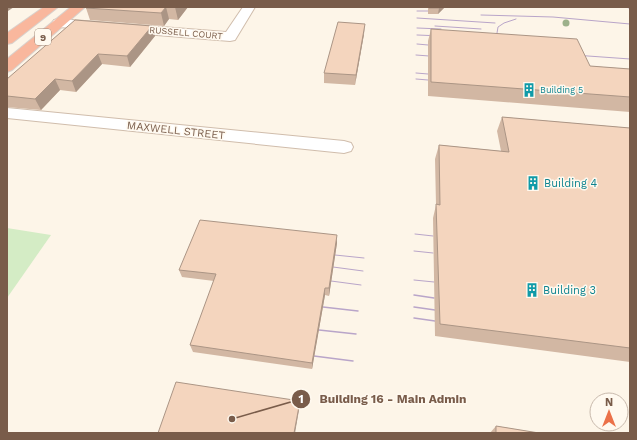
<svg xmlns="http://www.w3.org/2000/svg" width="637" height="440" font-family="'Work Sans',sans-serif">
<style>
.green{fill:#d4ecc5}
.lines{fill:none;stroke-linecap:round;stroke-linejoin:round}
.minor-casing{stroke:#d0bdac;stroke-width:2}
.highway-casing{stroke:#d9d1cc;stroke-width:2}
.minor{fill:#fff;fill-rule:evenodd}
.highway{fill:#f9b79d;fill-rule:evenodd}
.tram-far1{stroke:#b9a5c9;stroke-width:1}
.tram{stroke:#b9a5c9;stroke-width:1.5}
.rail{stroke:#b9a5c9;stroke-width:2;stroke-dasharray:4 2.5;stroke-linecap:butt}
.tree{fill:#9db18b}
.wall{fill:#d2b7a3}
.shaded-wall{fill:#ab9585}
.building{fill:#f4d5be;stroke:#ab9585}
.labels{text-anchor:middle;stroke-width:3;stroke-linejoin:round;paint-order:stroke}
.far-street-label{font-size:9px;fill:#795c4a;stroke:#fff9ef}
.far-culture-label{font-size:9px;fill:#0d838f;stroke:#fff9ef;text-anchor:start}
.shield{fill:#fff9ef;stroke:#a18b7c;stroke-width:1}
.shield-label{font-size:10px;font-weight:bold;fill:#795c4a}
.street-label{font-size:11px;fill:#795c4a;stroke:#fff9ef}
.culture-label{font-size:11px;fill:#0d838f;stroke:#fff9ef;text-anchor:start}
.leader{fill:none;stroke:#795c4a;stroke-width:1.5}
.callout-dot{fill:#795c4a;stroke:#fff9ef;stroke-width:1.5}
.mark-label{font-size:12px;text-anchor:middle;font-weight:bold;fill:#fff}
.callout-label{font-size:12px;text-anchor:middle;font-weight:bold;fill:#795c4a;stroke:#fff9ef;stroke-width:3;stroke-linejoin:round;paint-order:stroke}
</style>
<rect width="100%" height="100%" fill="#fdf5e8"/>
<path class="green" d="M7,228l44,7 -44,63z"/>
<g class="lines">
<defs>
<g id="minor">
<path d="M243,7h12l-20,33 -5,1 -171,-14 -5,-1 -2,-3 2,-3 5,-1 167,13z"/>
<path d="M7,108l337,33 7,2 2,4 -2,4 -7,2 -337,-35z"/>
</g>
<g id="highway">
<path d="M44,7h14l-46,36 -5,1v-11z"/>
<path d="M71,7h14l-73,63 -5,2v-13z"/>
</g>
</defs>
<use href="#minor" class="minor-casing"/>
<use href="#highway" class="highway-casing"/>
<use href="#minor" class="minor"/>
<use href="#highway" class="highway"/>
<g class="tram-far1">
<path d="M417,11h11"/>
<path d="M481,15l72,2 77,7"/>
<path d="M417,18l78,5"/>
<path d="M435,26l46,3"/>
<path d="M417,28l24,1"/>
<path d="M417,35l24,1"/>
<path d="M496,39l2,-12 6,-4 12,-4"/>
<path d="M417,44l11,1"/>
<path d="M416,55l13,1"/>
<path d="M574,55l56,4"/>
<path d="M416,73l12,1"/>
<path d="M416,79l12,1"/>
<path d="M415,234l18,2"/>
<path d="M414,251l19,2"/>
<path d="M335,255l29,3"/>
<path d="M333,267l30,4"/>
<path d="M414,280l20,2"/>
<path d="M331,281l30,4"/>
</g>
<g class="tram">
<path d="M414,295l20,3"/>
<path d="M323,307l35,4"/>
<path d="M414,307l21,3"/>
<path d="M414,318l21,3"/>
<path d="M319,330l37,4"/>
<path d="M314,356l39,5"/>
</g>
<path class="rail" d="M628,7l2,1"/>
</g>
<circle class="tree" cx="566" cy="23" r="3.5"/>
<g class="wall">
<path d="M86,7h102l-10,13 -9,-1 -5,7 -74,-6 -4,-12z"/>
<path d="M428,7h17l-7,7h-10z"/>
<path d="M152,26l3,10 -25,31 -28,-3 -26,28 -16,-2 -19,20 -34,-3v-28z"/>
<path d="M431,29l159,37 40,3v43l-202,-16v-55z"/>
<path d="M364,34l-9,51 -31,-2v-10z"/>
<path d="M502,117l128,11v234l-195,-26 -2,-118 3,-13 -1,-46 4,-14 62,6 -4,-20z"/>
<path d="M337,243l-8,53 -4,-1 -13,74 -119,-17 -3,-7 24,-64 -32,-4 -3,-7z"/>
<path d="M496,426l43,7h-49z"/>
</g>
<g class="shaded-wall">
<path d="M7,7h7l-6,4z"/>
<path d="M166,7l3,12 -5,7 -3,-13z"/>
<path d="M175,7h13l-10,13z"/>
<path d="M441,7h4l-7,7 1,-6z"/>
<path d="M365,24l-1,10 -9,51 1,-10z"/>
<path d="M152,26l3,10 -25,31 -3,-11z"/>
<path d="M98,54l4,10 -26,28 -4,-11z"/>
<path d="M55,79l5,11 -19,20 -6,-11z"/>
<path d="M337,235v8l-8,53v-8z"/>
<path d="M325,288v7l-13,74v-6z"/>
<path d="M300,401v3l-5,29h-1z"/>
</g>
<g class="building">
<path d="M86,7h80l-5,6 -75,-5z"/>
<path d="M429,7h12l-2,1h-10z"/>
<path d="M75,20l77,6 -25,30 -29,-2 -26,27 -17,-2 -20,20 -28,-3v-17z"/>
<path d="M338,22l27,2 -9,51 -32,-2z"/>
<path d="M431,29l146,10 13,27 40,3v28l-199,-15z"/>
<path d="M502,117l128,11v220l-190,-24 -4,-120 4,1 -1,-60 70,7z"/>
<path d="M200,220l137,15 -8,53h-4l-13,75 -122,-18 26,-71 -37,-4z"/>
<path d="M176,382l124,19 -6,32h-136z"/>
<path d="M496,426l43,7h-43z"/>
</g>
<defs>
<symbol id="building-bare" viewBox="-9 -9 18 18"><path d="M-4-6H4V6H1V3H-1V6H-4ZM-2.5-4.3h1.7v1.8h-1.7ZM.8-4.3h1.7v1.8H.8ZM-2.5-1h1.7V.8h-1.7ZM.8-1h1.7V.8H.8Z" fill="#0f9aa8" stroke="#fff9ef" stroke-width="2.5" paint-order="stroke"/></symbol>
</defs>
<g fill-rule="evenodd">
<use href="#building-bare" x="519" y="80" width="20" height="20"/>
<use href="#building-bare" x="523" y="173" width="20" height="20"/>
<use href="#building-bare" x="522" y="280" width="20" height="20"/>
</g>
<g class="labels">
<g class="far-street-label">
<text transform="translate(186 33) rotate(5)" y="3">RUSSELL COURT</text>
</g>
<g class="far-culture-label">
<text x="540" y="93">Building 5</text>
</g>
<rect class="shield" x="35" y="29" width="16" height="16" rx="3"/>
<g class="shield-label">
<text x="43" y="41">9</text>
</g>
<g class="street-label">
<text transform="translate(176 130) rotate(6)" y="4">MAXWELL STREET</text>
</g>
<g class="culture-label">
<text x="544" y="187">Building 4</text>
<text x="543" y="294">Building 3</text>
</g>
</g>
<path class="leader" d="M232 419L301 399"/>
<g class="callout-dot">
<circle cx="232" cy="419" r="4"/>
<circle cx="301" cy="399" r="10"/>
</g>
<g class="mark-label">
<text x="301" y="403">1</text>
</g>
<g class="callout-label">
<text x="393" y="403">Building 16 - Main Admin</text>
</g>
<rect width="637" height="440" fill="none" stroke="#795c4a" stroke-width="16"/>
<g transform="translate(609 412)"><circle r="19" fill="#fff9ef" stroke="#c9baad"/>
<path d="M0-3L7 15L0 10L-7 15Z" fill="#eb7149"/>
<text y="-6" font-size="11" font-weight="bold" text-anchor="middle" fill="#795c4a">N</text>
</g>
</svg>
